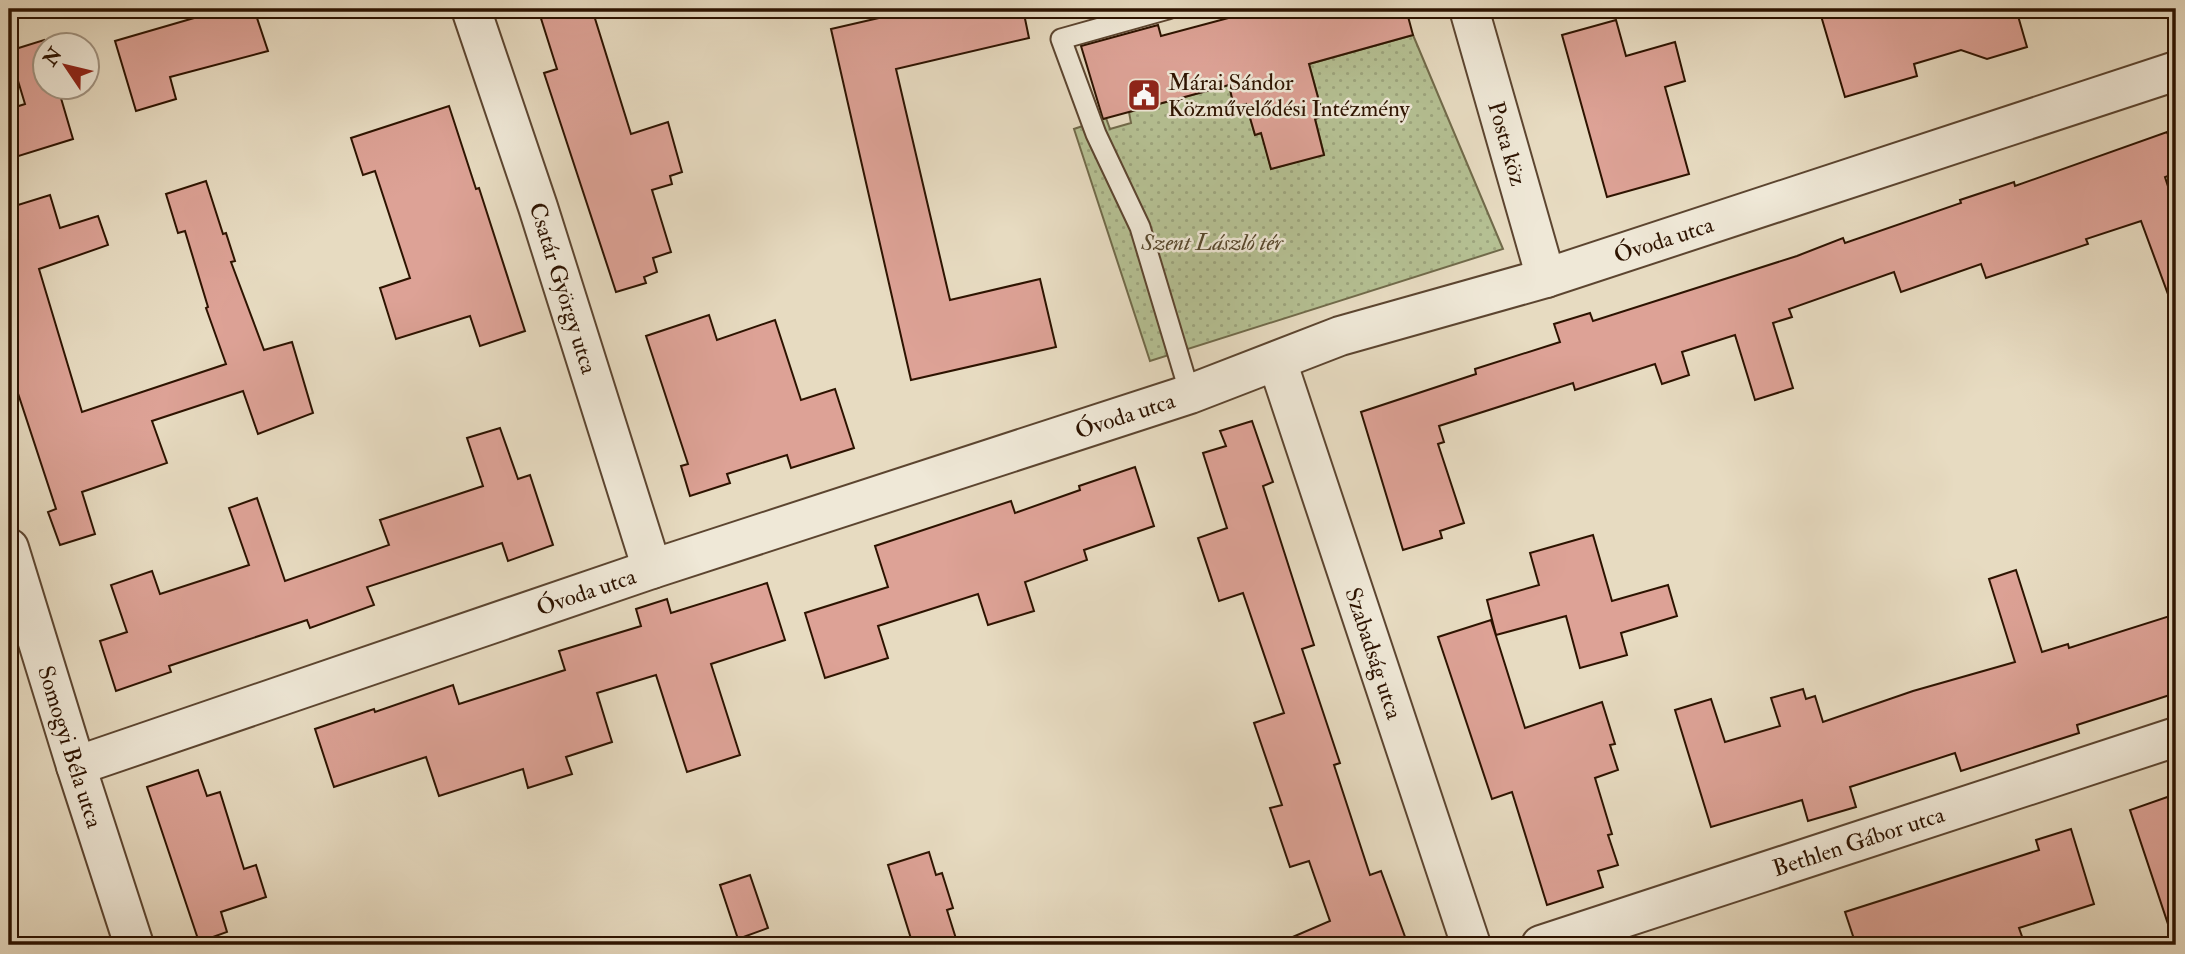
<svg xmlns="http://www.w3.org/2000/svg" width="2185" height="954" font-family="'IM FELL Double Pica',serif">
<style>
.green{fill:url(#green-dots);stroke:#716a4a;stroke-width:2}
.building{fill:#dda296;stroke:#2d1300;stroke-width:2}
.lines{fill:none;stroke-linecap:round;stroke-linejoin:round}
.service-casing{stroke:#5c4530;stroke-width:23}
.minor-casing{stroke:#5c4530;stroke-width:42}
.service{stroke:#efe8d7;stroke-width:19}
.minor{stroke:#efe8d7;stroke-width:38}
.labels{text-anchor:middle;stroke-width:5;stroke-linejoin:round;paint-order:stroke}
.poi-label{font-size:23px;fill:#2d1300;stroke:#efe8d7;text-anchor:start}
.street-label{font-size:23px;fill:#2d1300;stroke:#efe8d7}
.park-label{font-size:23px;font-style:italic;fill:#56472c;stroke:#efe8d7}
</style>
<defs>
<pattern id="green-dots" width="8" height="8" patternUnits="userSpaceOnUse" patternTransform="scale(1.75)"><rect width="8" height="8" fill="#b5c093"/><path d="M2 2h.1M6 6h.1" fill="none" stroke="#9ca47d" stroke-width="1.8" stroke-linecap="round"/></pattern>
</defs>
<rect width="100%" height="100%" fill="#e7dbc1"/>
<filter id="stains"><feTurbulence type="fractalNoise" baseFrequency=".00286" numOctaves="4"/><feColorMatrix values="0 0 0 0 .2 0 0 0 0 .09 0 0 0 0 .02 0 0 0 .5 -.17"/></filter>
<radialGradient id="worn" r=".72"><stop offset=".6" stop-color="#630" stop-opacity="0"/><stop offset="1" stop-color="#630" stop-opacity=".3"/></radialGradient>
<path class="green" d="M1413,35l90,214 -353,112 -76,-232 32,-11 4,11 21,-6 -2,-11 100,-27 5,22 12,-3 9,31 7,-2 9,36 53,-15 -9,-35 8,-3 -14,-52z"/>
<g class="building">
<path d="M225,9h29l14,42 -98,26 6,22 -40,12 -21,-70z"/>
<path d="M538,9h54l39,125 37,-12 14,50 -12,4 2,8 -20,6 19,62 -18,6 4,14 -13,5 2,6 -30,9 -72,-219 13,-4z"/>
<path d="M918,9h105l6,29 -133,31 54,231 90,-21 16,68 -145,33 -80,-351z"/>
<path d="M1262,9h144l7,26 -104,29 14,52 -8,3 9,36 -53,14 -10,-36 -6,2 -9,-31 -12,3 -5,-22 -126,34 -22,-73 77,-21 3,11z"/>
<path d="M1819,9h197l11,38 -40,12 -26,-9 -47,14 3,12 -72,21z"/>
<path d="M1616,20l10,36 49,-14 10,39 -20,6 24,87 -82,23 -45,-162z"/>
<path d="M44,40l2,48h12l15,51 -64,20v-50l16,-5 -16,-53z"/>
<path d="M449,106l27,83 3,-1 46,143 -45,15 -10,-30 -74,23 -16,-51 30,-10 -35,-107 -12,4 -12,-37z"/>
<path d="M2167,132l9,25v16l-11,4 11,34v93l-4,1 -31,-84 -55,18 2,5 -102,34 -5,-14 -80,28 -7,-20 -105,37 3,8 -19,6 20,65 -38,12 -20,-65 -53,17 7,23 -27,9 -7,-20 -80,26 -2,-7 -134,43 5,16 -6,2 26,79 -24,8 2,7 -39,12 -42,-138 115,-38 -1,-5 85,-27 -6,-18 36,-11 3,8 204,-65 46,-18 2,5 116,-40 -1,-3 54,-18 1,4z"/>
<path d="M206,181l17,53 3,-1 9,28 -4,1 33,88 28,-8 21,71 -55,21 -15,-43 -91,30 15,42 -85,29 13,42 -35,11 -12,-33 8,-3 -47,-143v-171l6,-1 3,11 32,-10 10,33 38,-12 10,29 -69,24 43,143 144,-48 -20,-56 2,-1 -23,-76 -7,2 -12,-39z"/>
<path d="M709,315l8,25 58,-20 26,80 34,-11 19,59 -63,20 -4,-13 -60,19 3,9 -40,13 -9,-30 7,-2 -42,-128z"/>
<path d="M1252,421l21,61 -10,4 51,159 -12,4 38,114 -6,2 36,110 11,-4 27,74h-134l56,-24 -21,-60 -19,6 -20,-59 12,-3 -28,-82 30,-10 -41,-120 -24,8 -21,-63 29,-10 -24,-75 23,-7 -6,-15z"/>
<path d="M500,428l18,51 12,-4 23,70 -45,16 -6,-18 -135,44 7,18 -64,23 -3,-8 -138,46 2,6 -55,19 -16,-50 27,-9 -16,-47 41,-14 8,23 89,-29 -20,-57 28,-10 28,83 104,-36 -9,-25 103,-34 -16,-48z"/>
<path d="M1135,467l19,59 -70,24 3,10 -62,22 9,29 -46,14 -10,-31 -100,32 10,32 -63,20 -20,-65 83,-26 -13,-41 136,-45 4,12 65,-23 -1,-4z"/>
<path d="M1593,535l19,66 56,-16 9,31 -56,17 6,22 -47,13 -14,-52 -70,19 -9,-35 52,-15 -9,-32z"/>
<path d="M2016,570l26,82 26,-8 1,4 107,-34v79l-99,32 2,8 -118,38 -6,-18 -105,34 6,20 -48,14 -6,-21 -91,27 -36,-117 36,-11 14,43 55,-16 -9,-28 32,-9 3,10 9,-3 8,26 90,-31 102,-29 -26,-83z"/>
<path d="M767,583l18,57 -74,24 29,91 -53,17 -31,-97 -59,18 15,49 -46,15 6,17 -44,14 -5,-19 -84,27 -13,-39 -92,30 -19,-58 59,-20 1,3 78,-27 6,19 106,-34 -6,-19 82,-25 -5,-17 31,-10 4,14z"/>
<path d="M1491,620l34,108 77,-26 13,42 -5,1 8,25 -23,8 17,56 -4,1 10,30 -20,6 5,16 -56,18 -35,-113 -20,7 -54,-162z"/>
<path d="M198,770l9,26 13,-4 24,77 12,-4 10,32 -45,15 6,20 -28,10 -52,-155z"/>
<path d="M2176,794v138l-5,1 -41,-123z"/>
<path d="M2071,829l23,75 -75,24 6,17h-169l-11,-33 194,-62 -3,-10z"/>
<path d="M929,852l7,23 6,-2 11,35 -6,2 11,35h-45l-25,-80z"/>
<path d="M750,875l18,53 -30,11 -18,-54z"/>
</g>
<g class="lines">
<defs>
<path id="service" d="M1168,9l-107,30 35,95 44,93 50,167"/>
<g id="minor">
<path id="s1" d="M471,9l67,198 114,362"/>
<path id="s2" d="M1469,9l77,269"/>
<path id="s3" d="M1277,361l194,584"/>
<path id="s4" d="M9,548l67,218 58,179"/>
<path id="s5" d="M76,766l576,-197 538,-175 150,-58 206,-58 630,-207"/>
<path id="s6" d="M1541,945l635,-208"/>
</g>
</defs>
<use href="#service" class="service-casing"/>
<use href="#minor" class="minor-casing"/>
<use href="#service" class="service"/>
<use href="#minor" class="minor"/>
</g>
<defs>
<symbol id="civic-square" viewBox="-11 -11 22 22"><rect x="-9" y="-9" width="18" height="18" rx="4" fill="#8f2418" stroke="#efe8d7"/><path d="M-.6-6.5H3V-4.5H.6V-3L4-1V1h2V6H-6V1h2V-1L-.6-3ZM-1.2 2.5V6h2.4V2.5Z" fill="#fff"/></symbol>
</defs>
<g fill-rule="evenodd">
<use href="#civic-square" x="1125" y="76" width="38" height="38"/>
</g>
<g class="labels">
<g class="poi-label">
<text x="1168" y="90">Márai Sándor<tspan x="1168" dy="26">Közművelődési Intézmény</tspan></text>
</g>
<g class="street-label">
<text dy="8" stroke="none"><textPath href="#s2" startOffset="140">Posta köz</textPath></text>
<text dy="8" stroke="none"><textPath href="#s5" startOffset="1673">Óvoda utca</textPath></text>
<text dy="8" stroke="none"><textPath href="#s1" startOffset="294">Csatár György utca</textPath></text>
<text dy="8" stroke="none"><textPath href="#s5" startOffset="1106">Óvoda utca</textPath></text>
<text dy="8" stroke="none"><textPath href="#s5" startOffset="539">Óvoda utca</textPath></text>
<text dy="8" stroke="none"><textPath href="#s3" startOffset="308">Szabadság utca</textPath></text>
<text dy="8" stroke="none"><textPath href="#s4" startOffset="208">Somogyi Béla utca</textPath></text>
<text dy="8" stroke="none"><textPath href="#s6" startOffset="334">Bethlen Gábor utca</textPath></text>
</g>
<g class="park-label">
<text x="1212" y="250">Szent László tér</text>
</g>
</g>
<rect width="2185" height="954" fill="none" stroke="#e7dbc1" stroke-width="35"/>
<rect x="10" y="10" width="2164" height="933" fill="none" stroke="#2d1300" stroke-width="3.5"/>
<rect x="18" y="18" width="2150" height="919" fill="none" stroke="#2d1300" stroke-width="2"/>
<g transform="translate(66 66) rotate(305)"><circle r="33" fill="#efe8d7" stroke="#a19381" stroke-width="2"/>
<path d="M0-5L12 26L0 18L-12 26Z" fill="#8f2418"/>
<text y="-10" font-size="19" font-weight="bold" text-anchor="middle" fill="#2d1300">N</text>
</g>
<rect width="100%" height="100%" filter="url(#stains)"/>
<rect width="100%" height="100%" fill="url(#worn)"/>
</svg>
